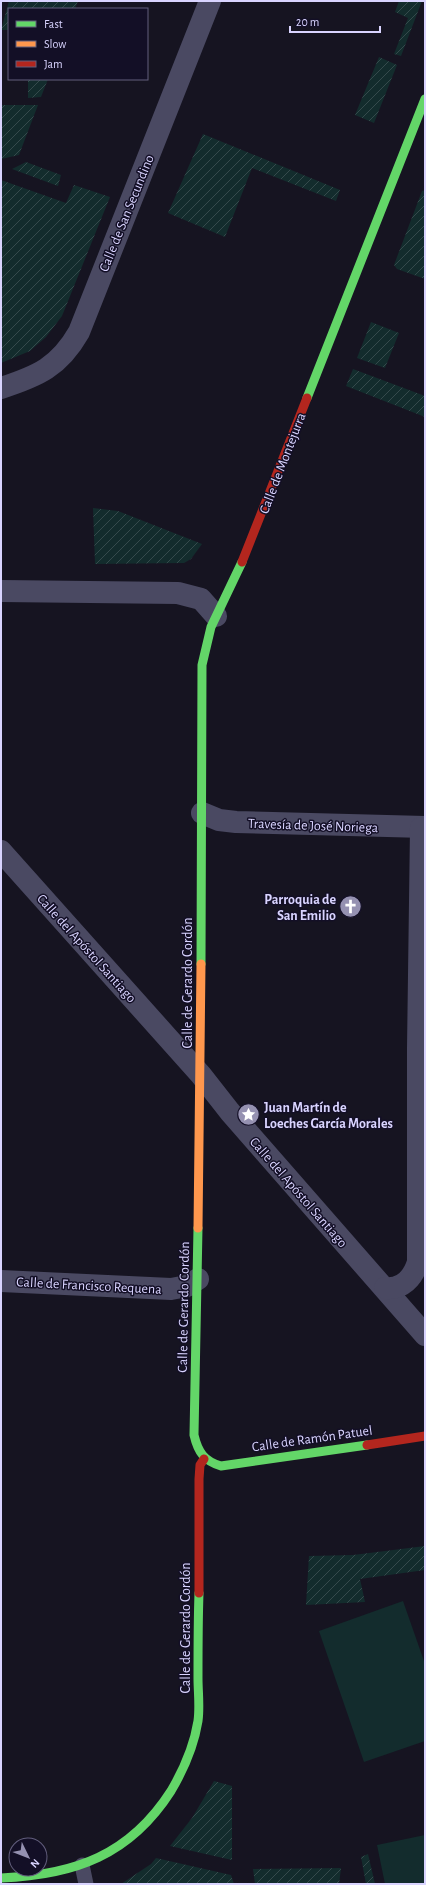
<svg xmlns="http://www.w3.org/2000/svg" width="426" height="1885" font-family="'Alegreya Sans',sans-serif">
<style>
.garden{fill:url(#garden-furrows)}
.pitch{fill:#132c2d}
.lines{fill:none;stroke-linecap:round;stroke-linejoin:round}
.lane{stroke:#4a4962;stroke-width:15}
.street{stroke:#4a4962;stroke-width:22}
.fast{stroke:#63d668;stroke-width:9}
.slow{stroke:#ff974d;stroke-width:9}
.jam{stroke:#b3261e;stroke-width:9}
.labels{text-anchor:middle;stroke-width:3;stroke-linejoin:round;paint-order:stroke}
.street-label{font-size:14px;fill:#d9d4ff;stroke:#130f26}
.poi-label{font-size:14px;font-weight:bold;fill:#d9d4ff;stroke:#130f26;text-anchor:end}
</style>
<defs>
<pattern id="garden-furrows" width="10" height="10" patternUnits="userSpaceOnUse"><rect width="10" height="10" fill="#132c2d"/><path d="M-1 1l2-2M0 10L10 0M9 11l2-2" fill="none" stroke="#354a4c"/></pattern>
</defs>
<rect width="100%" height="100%" fill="#161421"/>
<g class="garden">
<path d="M9,1h69l-3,8h-66v21h-8z"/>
<path d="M399,1h23l-21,55 -7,-2 14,-36 -13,-6z"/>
<path d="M379,57l18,8 -23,58 -19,-8z"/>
<path d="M28,79h20l-7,18 -13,1z"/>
<path d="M1,105h37l-19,50 -18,4z"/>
<path d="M203,134l137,56 -4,11 -84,-33 -27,69 -57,-24z"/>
<path d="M26,162l35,13 -3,11 -46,-17z"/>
<path d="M1,180l65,23 8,-18 36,12 -48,119 -16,21 -16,14 -29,12z"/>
<path d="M425,190v89l-28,-10 -3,-4 28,-74z"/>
<path d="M371,322l28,11 -14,35 -28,-10z"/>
<path d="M353,369l72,27v21l-79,-31z"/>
<path d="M93,508l25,3 84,33 -11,15 -7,4 -89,1z"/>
<path d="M425,1546v24l-65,9 5,23 -59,3 3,-49 44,-1z"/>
<path d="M214,1781l18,5v74l-62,-14 22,-28z"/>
<path d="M368,1854l7,30h-9l-5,-27z"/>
<path d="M156,1858l75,17 3,9h-113l30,-20z"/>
<path d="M341,1868l-2,16h-84l-2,-15z"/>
</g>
<g class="pitch">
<path d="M403,1601l22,63v77l-61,21 -45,-131z"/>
<path d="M425,1835v49h-40l-8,-39z"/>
</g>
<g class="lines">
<path class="lane" d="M82,1865l4,19"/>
<g class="street">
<path d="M1,388c37,-12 58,-21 78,-56l131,-331"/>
<path d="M1,591l177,2 23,6 15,17"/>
<path d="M202,813l17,7 17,2 189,5"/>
<path d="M1,851l200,224 29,37 195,223"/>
<path d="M1,1281l170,8 16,-3 11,-7"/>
<path d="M385,1288c17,2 28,-10 33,-26v-214l3,-220"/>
</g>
<g class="fast">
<path d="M307,398l118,-299"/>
<path d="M201,964l1,-299 9,-38 31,-65"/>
<path d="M198,1228l-4,207c4,17 10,26 27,31l146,-21"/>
<path d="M1,1878c74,-3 129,-23 170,-87 13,-22 23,-45 27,-70 2,-14 0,-29 0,-43 0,-28 0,-57 1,-85"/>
</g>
<path class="slow" d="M198,1228l3,-264"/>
<g class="jam">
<path d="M242,562l65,-164"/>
<path d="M367,1445l58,-9"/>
<path d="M199,1593v-114l1,-14 4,-6"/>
</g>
</g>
<defs>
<symbol id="church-disc" viewBox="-11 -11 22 22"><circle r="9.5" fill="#9591b1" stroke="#130f26"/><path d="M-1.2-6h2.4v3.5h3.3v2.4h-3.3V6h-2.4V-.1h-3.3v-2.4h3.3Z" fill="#fff"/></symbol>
<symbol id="sight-disc" viewBox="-11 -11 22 22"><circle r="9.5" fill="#9591b1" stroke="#130f26"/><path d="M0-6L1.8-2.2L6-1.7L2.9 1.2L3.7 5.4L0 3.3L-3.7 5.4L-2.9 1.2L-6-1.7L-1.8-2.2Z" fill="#fff"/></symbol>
</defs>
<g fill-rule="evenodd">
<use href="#church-disc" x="338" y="894" width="25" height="25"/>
<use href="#sight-disc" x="236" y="1102" width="25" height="25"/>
</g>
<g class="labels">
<g class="street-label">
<text transform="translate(126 213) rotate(-68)" y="5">Calle de San Secundino</text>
<text transform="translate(282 463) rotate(-69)" y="5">Calle de Montejurra</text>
<text transform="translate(313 825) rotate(2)" y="5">Travesía de José Noriega</text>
<text transform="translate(87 948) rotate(48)" y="5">Calle del Apóstol Santiago</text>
<text transform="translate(187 983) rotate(-90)" y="5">Calle de Gerardo Cordón</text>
<text transform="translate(299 1192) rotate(49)" y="5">Calle del Apóstol Santiago</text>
<text transform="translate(89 1285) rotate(3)" y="5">Calle de Francisco Requena</text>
<text transform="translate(183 1307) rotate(-89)" y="5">Calle de Gerardo Cordón</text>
<text transform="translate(312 1438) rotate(-8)" y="5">Calle de Ramón Patuel</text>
<text transform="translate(185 1628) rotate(-90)" y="5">Calle de Gerardo Cordón</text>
</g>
<g class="poi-label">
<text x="336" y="904">Parroquia de<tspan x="336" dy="16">San Emilio</tspan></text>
<text x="264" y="1112" text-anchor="start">Juan Martín de<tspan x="264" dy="16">Loeches García Morales</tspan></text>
</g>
</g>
<rect width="426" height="1885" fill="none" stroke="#d9d4ff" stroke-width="4"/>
<rect x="8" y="8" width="140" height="72" fill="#130f26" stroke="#625e7d"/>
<rect x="16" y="21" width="20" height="6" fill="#63d668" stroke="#625e7d"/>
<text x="44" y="28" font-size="12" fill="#d9d4ff">Fast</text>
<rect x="16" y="41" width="20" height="6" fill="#ff974d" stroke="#625e7d"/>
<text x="44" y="48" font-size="12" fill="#d9d4ff">Slow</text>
<rect x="16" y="61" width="20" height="6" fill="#b3261e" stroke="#625e7d"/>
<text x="44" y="68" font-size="12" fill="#d9d4ff">Jam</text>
<g transform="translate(28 1857) rotate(133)"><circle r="19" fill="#130f26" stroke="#625e7d"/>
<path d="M0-3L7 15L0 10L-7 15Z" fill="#9591b1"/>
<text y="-6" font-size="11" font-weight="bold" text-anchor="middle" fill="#d9d4ff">N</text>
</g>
<path d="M290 26v6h90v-6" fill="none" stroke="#d9d4ff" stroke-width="2"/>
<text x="296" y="26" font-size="12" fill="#d9d4ff" stroke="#130f26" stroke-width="3" paint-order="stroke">20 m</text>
</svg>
